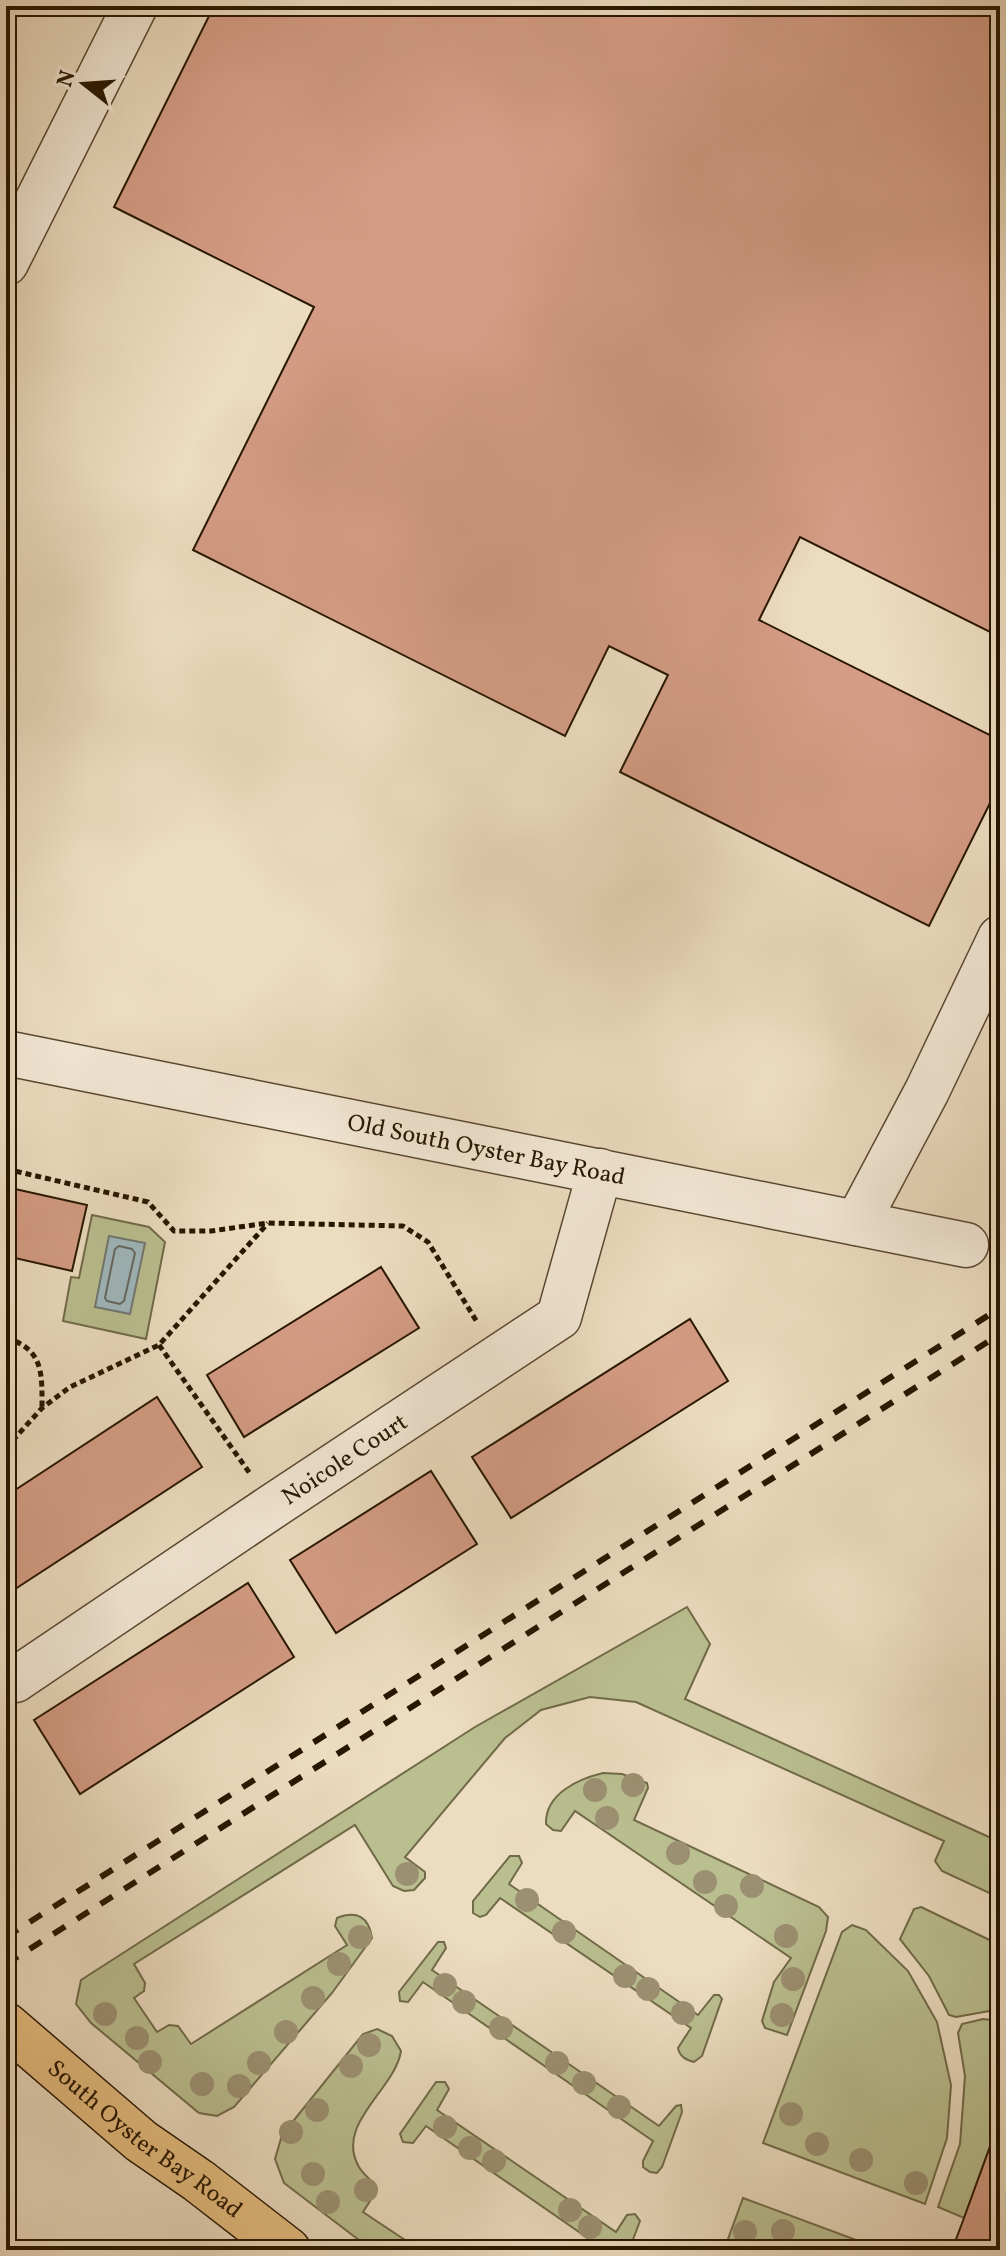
<svg xmlns="http://www.w3.org/2000/svg" width="1006" height="2256" font-family="Vollkorn,serif">
<style>
.green{fill:#babf90;stroke:#706a48;stroke-width:2}
.water{fill:#9fb8be;stroke:#6f7772;stroke-width:2}
.lines{fill:none;stroke-linecap:round;stroke-linejoin:round}
.shore{stroke:#63675f;stroke-width:2}
.building{fill:#d49c84;stroke:#271600;stroke-width:2}
.minor-casing{stroke:#584830;stroke-width:47}
.major-casing{stroke:#271600;stroke-width:47}
.path{stroke:#271600;stroke-width:5;stroke-dasharray:6 4;stroke-linecap:butt}
.minor{stroke:#f3e8d6;stroke-width:44}
.major{stroke:#e6be80;stroke-width:44}
.rail{stroke:#271600;stroke-width:6;stroke-dasharray:14 14;stroke-linecap:butt}
.tree{fill:#9c9072}
.labels{text-anchor:middle;stroke-width:6;stroke-linejoin:round;paint-order:stroke}
.street-label{font-size:24px;fill:#271600;stroke:#f3e8d6}
</style>
<rect width="100%" height="100%" fill="#ecdcc0"/>
<filter id="stains"><feTurbulence type="fractalNoise" baseFrequency=".0025" numOctaves="4"/><feColorMatrix values="0 0 0 0 .2 0 0 0 0 .09 0 0 0 0 .02 0 0 0 .5 -.17"/></filter>
<radialGradient id="worn" r=".72"><stop offset=".6" stop-color="#630" stop-opacity="0"/><stop offset="1" stop-color="#630" stop-opacity=".3"/></radialGradient>
<g class="green">
<path d="M92,1215l57,12 16,15 -19,97 -83,-18 8,-44 8,1z"/>
<path d="M687,1607l23,37 -25,55 315,143v56l-58,-27 -7,-10 9,-20 -308,-139 -46,-5 -49,13 -36,28 -100,119 20,15v6l-11,12 -10,1 -11,-5 -38,-61 -221,139 11,19 -1,8 -10,7 23,34 12,-7 9,1 13,18 156,-99 -12,-19 2,-8c20,-8 32,-1 35,20l-40,55 -98,114 -17,9 -18,-3 -108,-90 -15,-19 5,-24 394,-253z"/>
<path d="M603,1773l19,1 25,9 1,5 -14,32 185,87 9,10 -2,14 -39,104 -22,-7 -3,-7 12,-39 17,-24 -216,-147 -14,20 -8,-1 -7,-6c-1,-30 32,-45 57,-51z"/>
<path d="M510,1856h9l3,7 -13,21 189,131 16,-20h5l3,4 -20,57 -8,6c-8,-2 -14,-5 -16,-14l13,-20 -191,-130 -14,17 -6,2 -7,-4v-12z"/>
<path d="M921,1907l79,38v66l-5,-1 -39,7 -7,-2 -20,-39 -29,-37 14,-30z"/>
<path d="M852,1925l14,5 42,41 29,51 14,63 -4,53 -22,66 -162,-61 79,-211z"/>
<path d="M438,1942h6l2,6 -14,22 227,156 17,-20 5,-1 1,7 -20,55 -5,6 -7,-1 -7,-5v-6l10,-20 -230,-159 -15,20 -8,-1 -1,-9z"/>
<path d="M983,2019l17,2v98l-36,99 -26,-11 22,-63 5,-68 -7,-43 4,-9z"/>
<path d="M377,2029l15,7 9,15c-6,39 -67,73 -42,116 4,7 12,13 17,19l1,4 -14,22 57,38h-48l-88,-67 -9,-24 7,-24 81,-101z"/>
<path d="M436,2082h9l4,7 -12,21 179,122 11,-17 8,-1 5,7 -11,29h-24l-179,-124 -13,17 -10,-1 -3,-8z"/>
<path d="M743,2198l140,52h-159z"/>
</g>
<path class="water" d="M109,1236l36,7 -15,71 -35,-7z"/>
<g class="lines">
<path class="shore" d="M119,1246l13,3 3,4 -11,48 -4,3 -13,-3 -2,-3 10,-49z"/>
</g>
<g class="building">
<path d="M214,6h786v631l-200,-100 -41,83 241,120v43l-71,143 -309,-154 48,-97 -59,-29 -44,90 -372,-186 121,-243 -200,-100z"/>
<path d="M6,1187l81,18 -15,66 -66,-15z"/>
<path d="M381,1267l38,61 -175,109 -37,-62z"/>
<path d="M690,1319l38,62 -217,137 -39,-61z"/>
<path d="M157,1397l45,70 -196,128v-99z"/>
<path d="M431,1471l46,73 -141,89 -46,-73z"/>
<path d="M248,1583l46,74 -214,137 -46,-74z"/>
<path d="M1000,2119v131h-48l12,-32z"/>
</g>
<g class="lines">
<defs>
<g id="minor">
<path d="M6,263l129,-257"/>
<path id="s1" d="M6,1053l960,192"/>
<path d="M857,1223l70,-132 73,-153"/>
<path id="s2" d="M6,1673l9,7 258,-174 286,-189 41,-146"/>
</g>
<g id="major">
<path id="s3" d="M6,2025l135,116 58,40 89,69"/>
</g>
</defs>
<use href="#minor" class="minor-casing"/>
<use href="#major" class="major-casing"/>
<g class="path">
<path d="M6,1169l142,33 26,29h37l57,-8 135,3 25,16 49,80"/>
<path d="M6,1338c38,11 36,36 36,70"/>
<path d="M159,1345l92,130"/>
<path d="M6,1448l36,-40 28,-21 89,-42 109,-122"/>
</g>
<use href="#minor" class="minor"/>
<use href="#major" class="major"/>
<g class="rail">
<path d="M6,1937l994,-629"/>
<path d="M6,1964l994,-630"/>
</g>
</g>
<g class="tree">
<circle cx="633" cy="1785" r="12"/>
<circle cx="595" cy="1790" r="12"/>
<circle cx="607" cy="1818" r="12"/>
<circle cx="678" cy="1853" r="12"/>
<circle cx="407" cy="1874" r="12"/>
<circle cx="705" cy="1882" r="12"/>
<circle cx="752" cy="1886" r="12"/>
<circle cx="527" cy="1900" r="12"/>
<circle cx="726" cy="1906" r="12"/>
<circle cx="564" cy="1932" r="12"/>
<circle cx="786" cy="1936" r="12"/>
<circle cx="360" cy="1937" r="12"/>
<circle cx="339" cy="1964" r="12"/>
<circle cx="625" cy="1976" r="12"/>
<circle cx="793" cy="1979" r="12"/>
<circle cx="445" cy="1985" r="12"/>
<circle cx="648" cy="1989" r="12"/>
<circle cx="313" cy="1998" r="12"/>
<circle cx="464" cy="2002" r="12"/>
<circle cx="683" cy="2013" r="12"/>
<circle cx="105" cy="2014" r="12"/>
<circle cx="782" cy="2015" r="12"/>
<circle cx="501" cy="2028" r="12"/>
<circle cx="286" cy="2032" r="12"/>
<circle cx="137" cy="2038" r="12"/>
<circle cx="369" cy="2045" r="12"/>
<circle cx="150" cy="2062" r="12"/>
<circle cx="259" cy="2063" r="12"/>
<circle cx="557" cy="2063" r="12"/>
<circle cx="351" cy="2066" r="12"/>
<circle cx="584" cy="2083" r="12"/>
<circle cx="202" cy="2084" r="12"/>
<circle cx="239" cy="2086" r="12"/>
<circle cx="619" cy="2107" r="12"/>
<circle cx="317" cy="2110" r="12"/>
<circle cx="791" cy="2114" r="12"/>
<circle cx="445" cy="2127" r="12"/>
<circle cx="291" cy="2132" r="12"/>
<circle cx="817" cy="2144" r="12"/>
<circle cx="470" cy="2148" r="12"/>
<circle cx="861" cy="2160" r="12"/>
<circle cx="494" cy="2161" r="12"/>
<circle cx="313" cy="2174" r="12"/>
<circle cx="916" cy="2183" r="12"/>
<circle cx="366" cy="2190" r="12"/>
<circle cx="328" cy="2202" r="12"/>
<circle cx="570" cy="2210" r="12"/>
<circle cx="590" cy="2227" r="12"/>
<circle cx="783" cy="2231" r="12"/>
<circle cx="745" cy="2232" r="12"/>
</g>
<g class="labels">
<g class="street-label">
<text dy="8" stroke="none"><textPath href="#s1" startOffset="490">Old South Oyster Bay Road</textPath></text>
<text dy="8" stroke="none"><textPath href="#s2" startOffset="408">Noicole Court</textPath></text>
<text dy="8" stroke="none"><textPath href="#s3" startOffset="180">South Oyster Bay Road</textPath></text>
</g>
</g>
<rect width="1006" height="2256" fill="none" stroke="#ecdcc0" stroke-width="32"/>
<rect x="8" y="8" width="990" height="2240" fill="none" stroke="#271600" stroke-width="4"/>
<rect x="16" y="16" width="974" height="2224" fill="none" stroke="#271600" stroke-width="2"/>
<g transform="translate(84 84) rotate(287)" stroke="#f3e8d6" stroke-width="6" paint-order="stroke">
<path d="M0-6L14 30L0 20L-14 30Z" fill="#271600"/>
<text y="-12" font-size="22" font-weight="bold" text-anchor="middle" fill="#271600">N</text>
</g>
<rect width="100%" height="100%" filter="url(#stains)"/>
<rect width="100%" height="100%" fill="url(#worn)"/>
</svg>
